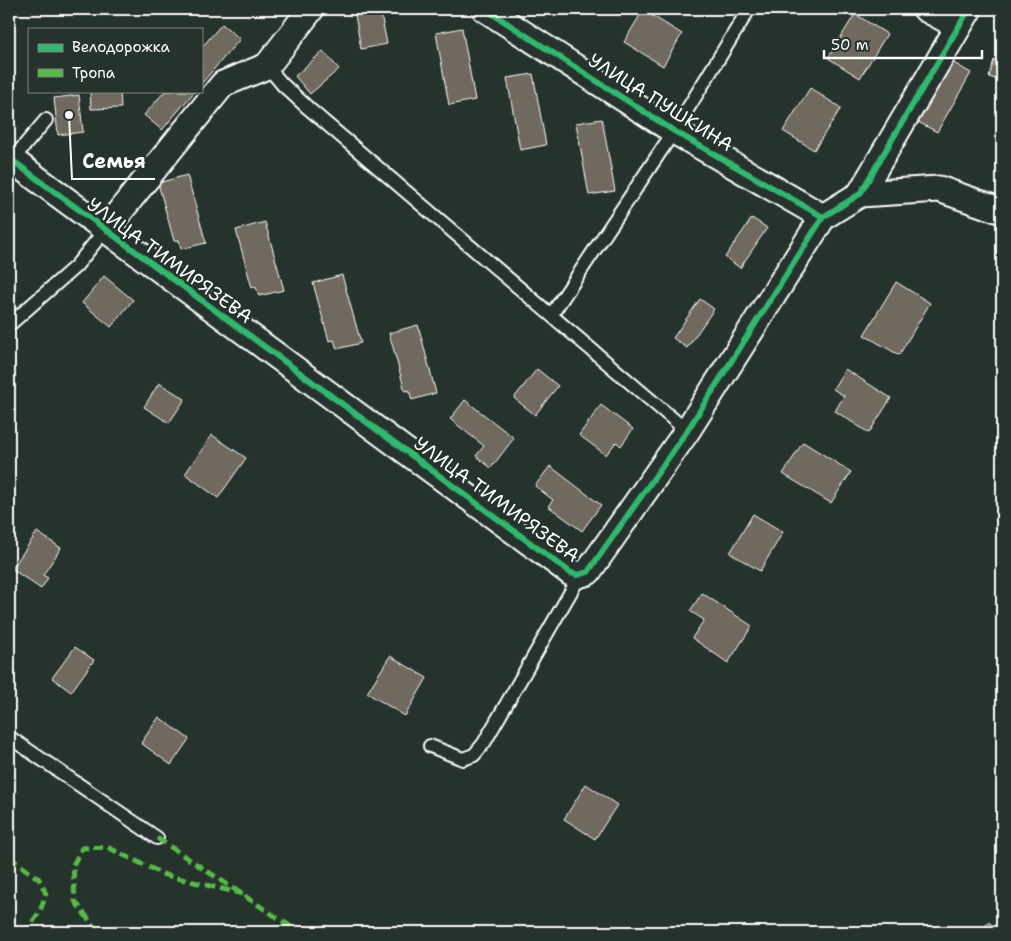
<svg xmlns="http://www.w3.org/2000/svg" width="1011" height="941" font-family="'Shantell Sans',sans-serif">
<style>
.building{fill:#70695e;stroke:#fff}
.lines{fill:none;stroke-linecap:round;stroke-linejoin:round}
.lane-casing{stroke:#fff;stroke-width:16}
.street-casing{stroke:#fff;stroke-width:29}
.lane{stroke:#26332d;stroke-width:12}
.street{stroke:#26332d;stroke-width:25}
.quiet{stroke:#58b947;stroke-width:5;stroke-dasharray:10 5;stroke-linecap:butt}
.cycleway-casing{stroke:#26332d;stroke-width:9}
.cycleway{stroke:#33b770;stroke-width:6}
.labels{text-anchor:middle;stroke-width:5;stroke-linejoin:round;paint-order:stroke}
.street-label{font-size:19px;fill:#fff;stroke:#26332d}
.leader{fill:none;stroke:#fff;stroke-width:2}
.callout-dot{fill:#fff;stroke:#26332d;stroke-width:2}
.callout-label{font-size:20px;text-anchor:middle;font-weight:bold;fill:#fff;stroke:#26332d;stroke-width:5;stroke-linejoin:round;paint-order:stroke}
</style>
<rect width="100%" height="100%" fill="#26332d"/>
<filter id="ink" filterUnits="userSpaceOnUse"><feTurbulence type="fractalNoise" baseFrequency=".02" numOctaves="2"/><feDisplacementMap in="SourceGraphic" scale="10" xChannelSelector="R" yChannelSelector="G"/><feConvolveMatrix kernelMatrix="1 2 1 2 8 2 1 2 1" color-interpolation-filters="sRGB"/></filter>
<g filter="url(#ink)">
<g class="building">
<path d="M354,9h26l7,35 -26,5z"/>
<path d="M643,10l39,24 -19,32 -39,-24z"/>
<path d="M855,14l32,20 -27,44 -32,-20z"/>
<path d="M222,24l18,15 -39,45v-36z"/>
<path d="M462,28l13,72 -26,5 -13,-72z"/>
<path d="M323,51l16,18 -29,25 -15,-18z"/>
<path d="M994,60l8,2v19l-13,-4z"/>
<path d="M952,62l19,11 -34,59 -19,-10z"/>
<path d="M533,74l13,71 -26,5 -13,-72z"/>
<path d="M810,88l31,20 -27,42 -31,-19z"/>
<path d="M90,91h30l1,17 -30,1z"/>
<path d="M165,91h30l-33,39 -18,-15z"/>
<path d="M79,95l4,37 -25,3 -4,-37z"/>
<path d="M602,119l13,72 -26,4 -13,-72z"/>
<path d="M187,175l19,68 -25,6 -2,-9 -5,1 -16,-58z"/>
<path d="M752,218l15,10 -27,40 -15,-11z"/>
<path d="M265,222l19,68 -25,6 -3,-9 -4,1 -16,-58z"/>
<path d="M342,275l19,68 -24,6 -3,-9 -5,1 -16,-58z"/>
<path d="M104,276l29,24 -22,27 -29,-24z"/>
<path d="M896,282l34,21 -31,52 -35,-20z"/>
<path d="M700,299l14,10 -27,39 -14,-10z"/>
<path d="M418,325l18,68 -24,7 -3,-10 -4,1 -16,-58z"/>
<path d="M537,369l21,17 -23,29 -21,-17z"/>
<path d="M845,369l46,29 -22,35 -34,-22 9,-15 -11,-7z"/>
<path d="M159,383l26,16 -16,24 -25,-16z"/>
<path d="M465,400l49,38 -23,30 -15,-12 8,-10 -34,-27z"/>
<path d="M601,405l32,24 -12,17 -5,-4 -10,13 -27,-20z"/>
<path d="M212,435l34,23 -28,40 -33,-24z"/>
<path d="M803,442l48,30 -20,31 -48,-29z"/>
<path d="M550,466l51,39 -19,26 -34,-25 5,-6 -18,-14z"/>
<path d="M753,514l30,18 -23,39 -30,-18z"/>
<path d="M37,532l24,16 -18,27 5,3 -7,11 -29,-20z"/>
<path d="M702,593l50,33 -24,37 -36,-25 12,-18 -14,-9z"/>
<path d="M75,647l19,13 -23,32 -19,-14z"/>
<path d="M390,656l37,22 -22,38 -38,-23z"/>
<path d="M159,717l30,22 -18,26 -30,-22z"/>
<path d="M586,784l31,21 -22,34 -31,-20z"/>
<path d="M988,922l14,9v1h-20z"/>
</g>
<g class="lines">
<defs>
<g id="lane">
<path d="M267,66l15,18 26,24 379,323"/>
<path d="M12,160l34,-40"/>
<path d="M552,314l122,-183 75,-122"/>
<path d="M9,325l67,-59 29,-36"/>
<path d="M9,737l148,101"/>
<path d="M430,746l33,13 11,-4 10,-12 97,-169"/>
</g>
<g id="street">
<path d="M485,9l189,122 149,86"/>
<path d="M926,9l32,17"/>
<path d="M9,158l562,415 7,2 10,-3 99,-141 136,-214 37,-23 109,-185"/>
<path d="M860,194l79,-5 63,22"/>
<path d="M105,230l118,-146 44,-18 44,-57"/>
</g>
</defs>
<use href="#lane" class="lane-casing"/>
<use href="#street" class="street-casing"/>
<use href="#lane" class="lane"/>
<use href="#street" class="street"/>
<g class="quiet">
<path d="M157,838l142,94"/>
<path d="M9,857l30,22 7,15 -6,17 -14,21"/>
<path d="M98,932l-23,-31 -2,-36 9,-17 25,-1 58,28 78,19"/>
</g>
<defs>
<g id="cycleway">
<path d="M485,9l189,122 149,86"/>
<path d="M9,158l562,415 7,2 10,-3 99,-141 136,-214 37,-23 109,-185"/>
</g>
</defs>
<use href="#cycleway" class="cycleway-casing"/>
<use href="#cycleway" class="cycleway"/>
</g>
</g>
<g class="labels">
<g class="street-label">
<text transform="translate(661 102) rotate(32)" y="7">УЛИЦА ПУШКИНА</text>
<text transform="translate(170 260) rotate(36)" y="7">УЛИЦА ТИМИРЯЗЕВА</text>
<text transform="translate(497 499) rotate(36)" y="7">УЛИЦА ТИМИРЯЗЕВА</text>
</g>
</g>
<path class="leader" d="M69 115L72 179H155"/>
<circle class="callout-dot" cx="69" cy="115" r="5"/>
<g class="callout-label">
<text x="114" y="168">Семья</text>
</g>
<rect width="1011" height="941" fill="none" stroke="#26332d" stroke-width="30"/>
<rect x="15" y="15" width="981" height="911" fill="none" stroke="#fff" stroke-width="2" filter="url(#ink)"/>
<rect x="28" y="28" width="175" height="65" fill="#26332d" stroke="#7d8581"/>
<rect x="38" y="44" width="25" height="8" fill="#33b770" stroke="#7d8581"/>
<text x="72" y="52" font-size="15" fill="#ffffff">Велодорожка</text>
<rect x="38" y="69" width="25" height="8" fill="#58b947" stroke="#7d8581"/>
<text x="72" y="78" font-size="15" fill="#ffffff">Тропа</text>
<path d="M824 50v8h158v-8" fill="none" stroke="#ffffff" stroke-width="2.5"/>
<text x="831" y="50" font-size="15" fill="#ffffff" stroke="#26332d" stroke-width="4" paint-order="stroke">50 m</text>
</svg>
